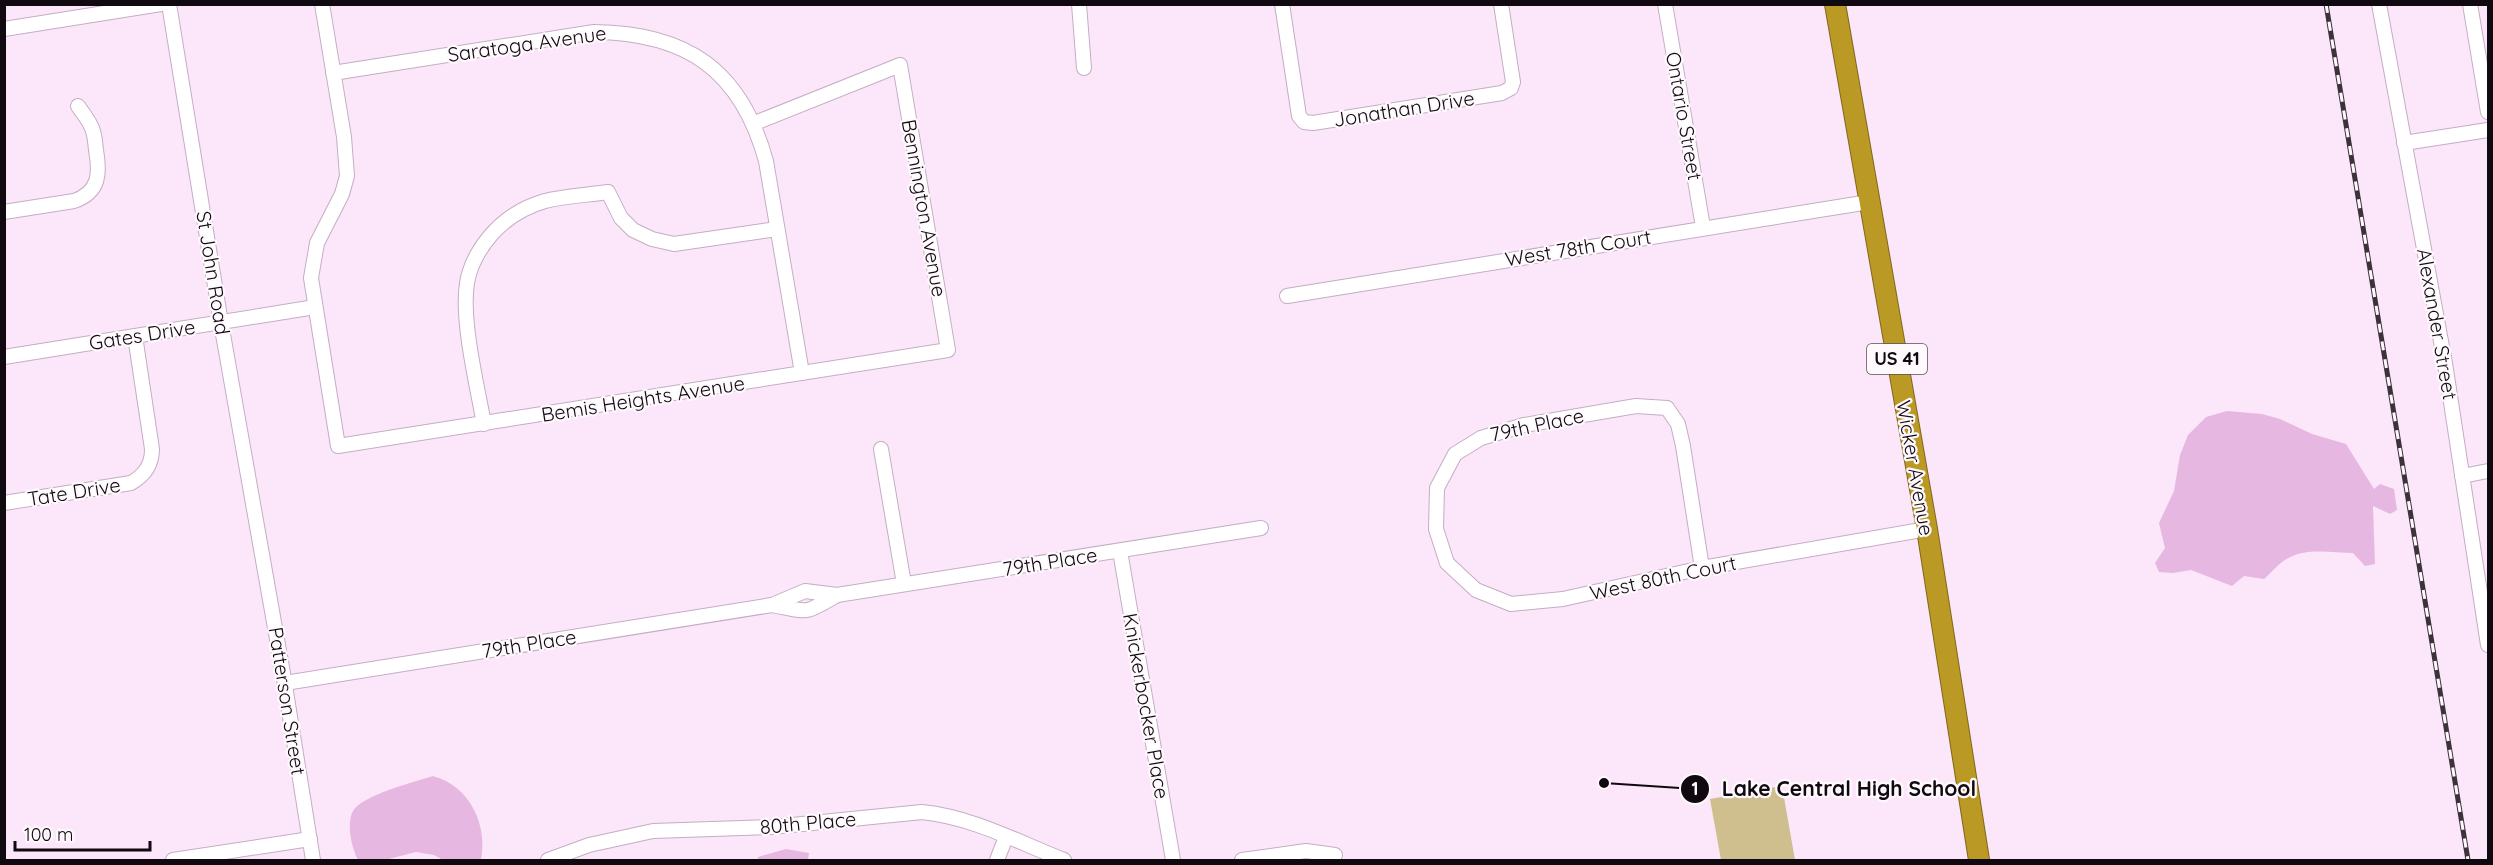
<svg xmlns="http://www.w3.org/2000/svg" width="2493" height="865" font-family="Quicksand,sans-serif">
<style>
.green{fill:#d0bf8e}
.water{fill:#e6b8e1}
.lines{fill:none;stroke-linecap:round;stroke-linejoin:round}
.minor-casing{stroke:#c4aec1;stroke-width:16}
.highway-casing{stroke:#80671e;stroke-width:22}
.minor{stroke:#fff;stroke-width:14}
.highway{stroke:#bb9925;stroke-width:20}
.rail-casing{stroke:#3d323b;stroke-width:5}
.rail{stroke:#fef9fd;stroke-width:3;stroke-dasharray:9;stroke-linecap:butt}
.labels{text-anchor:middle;stroke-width:4.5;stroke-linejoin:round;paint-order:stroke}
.shield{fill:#fef9fd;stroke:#585157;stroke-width:1.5}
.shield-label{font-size:18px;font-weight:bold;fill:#110910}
.street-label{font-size:20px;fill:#110910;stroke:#fef9fd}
.leader{fill:none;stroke:#110910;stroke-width:2}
.callout-dot{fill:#110910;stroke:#fef9fd;stroke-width:2}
.mark-label{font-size:18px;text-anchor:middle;font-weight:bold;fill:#fff}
.callout-label{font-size:21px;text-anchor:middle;font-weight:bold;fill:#110910;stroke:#fef9fd;stroke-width:4.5;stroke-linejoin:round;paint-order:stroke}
</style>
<rect width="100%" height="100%" fill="#fce6f9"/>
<path class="green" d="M1782,786l13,74h-74l-11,-61z"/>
<g class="water">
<path d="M2227,411l35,3 18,5 32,15 34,10 28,45 6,-5 14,5 3,21 -7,4 -17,-8 2,58 -10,2 -12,-13c-22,0 -48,-6 -68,7 -8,5 -14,13 -21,19l-20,-3 -12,10 -41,-16 -18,3 -14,-1 -4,-9 10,-15 -6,-25 15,-32 6,-36 8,-20 18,-18z"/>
<path d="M433,776c37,10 55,49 48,84h-38l-9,-5 -18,-3 -31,8h-27c-6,-12 -12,-36 -5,-49 9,-16 62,-29 80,-35z"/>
<path d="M786,849l23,4 -1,7h-50v-3z"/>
</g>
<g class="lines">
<defs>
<g id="minor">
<path d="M169,4l52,319 62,350 30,187"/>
<path d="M322,4l22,133 3,39 -5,18 -25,49 -6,35 27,168 610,-96 -48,-285 -145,58"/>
<path d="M1079,4l5,64"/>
<path d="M1282,4l17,112 5,6 9,1 189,-30 9,-5 2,-6 -12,-78"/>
<path d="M1665,4l38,223"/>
<path d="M2379,4l66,359 43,282"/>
<path d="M2470,4l18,108"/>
<path d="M4,29l157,-25"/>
<path d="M333,73l261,-41c93,1 147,38 172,129l36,212"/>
<path d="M2404,143l84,-13"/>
<path d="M4,212l70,-11c26,-9 26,-28 22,-51 -1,-8 -1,-17 -5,-24 -3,-7 -9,-14 -13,-20"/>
<path d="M1287,296l582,-94"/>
<path d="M4,357l311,-50"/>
<path d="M484,424c-7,-39 -23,-104 -17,-141 3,-18 12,-34 24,-48 14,-16 33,-28 54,-34 20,-5 43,-6 63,-9l13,26 12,12 19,9 22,5 103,-15"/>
<path d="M881,449l23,135"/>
<path d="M2462,476l26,-5"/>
<path d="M4,503l127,-20c14,-8 21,-18 21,-34l-17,-113"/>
<path d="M1120,551l53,309"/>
<path d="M1702,568l-19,-122 -5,-22 -11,-16 -31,-2 -112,19 -43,13 -26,16 -18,34 -1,41 11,34 29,27 35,14 52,-5 139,-31 225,-39"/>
<path d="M772,605c38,7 31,10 65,-10"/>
<path d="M285,683l487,-78 33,-14 32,4 424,-67"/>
<path d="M173,860l137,-21"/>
<path d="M548,860l41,-15 64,-14 119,-4 150,-15c50,5 96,30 142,48"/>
<path d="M997,860l9,-23"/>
<path d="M1242,860l64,-9 29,4"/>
</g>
<path id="highway" d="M1835,4l92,525 52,331"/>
</defs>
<use href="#minor" class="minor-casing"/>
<use href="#highway" class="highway-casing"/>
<use href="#minor" class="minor"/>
<use href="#highway" class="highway"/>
<defs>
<path id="rail" d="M2326,4l142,856"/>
</defs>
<use href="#rail" class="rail-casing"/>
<use href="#rail" class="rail"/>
</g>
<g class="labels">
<rect class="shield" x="1867" y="344" width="60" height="30" rx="4.5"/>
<g class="shield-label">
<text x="1897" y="365">US 41</text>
</g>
<g class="street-label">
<text transform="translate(527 44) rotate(-8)" y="7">Saratoga Avenue</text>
<text transform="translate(1404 109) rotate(-9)" y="7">Jonathan Drive</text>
<text transform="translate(1684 116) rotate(80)" y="7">Ontario Street</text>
<text transform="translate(924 208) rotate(80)" y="7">Bennington Avenue</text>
<text transform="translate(1578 248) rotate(-9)" y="7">West 78th Court</text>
<text transform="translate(213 273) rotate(81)" y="7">St John Road</text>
<text transform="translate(2437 324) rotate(80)" y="7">Alexander Street</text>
<text transform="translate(142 335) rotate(-9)" y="7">Gates Drive</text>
<text transform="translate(643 399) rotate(-9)" y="7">Bemis Heights Avenue</text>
<text transform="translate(1537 425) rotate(-12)" y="7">79th Place</text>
<text transform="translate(1915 468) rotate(80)" y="7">Wicker Avenue</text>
<text transform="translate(74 492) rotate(-9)" y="7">Tate Drive</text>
<text transform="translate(1050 562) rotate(-9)" y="7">79th Place</text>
<text transform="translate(1663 578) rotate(-12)" y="7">West 80th Court</text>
<text transform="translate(529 644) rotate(-9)" y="7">79th Place</text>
<text transform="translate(287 701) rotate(81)" y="7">Patterson Street</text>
<text transform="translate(1146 706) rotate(80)" y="7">Knickerbocker Place</text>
<text transform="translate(808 823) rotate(-5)" y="7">80th Place</text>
</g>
</g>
<path class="leader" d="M1604 783L1695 789"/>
<g class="callout-dot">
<circle cx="1604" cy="783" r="6"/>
<circle cx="1695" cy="789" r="15"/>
</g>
<g class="mark-label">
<text x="1695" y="795">1</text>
</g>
<g class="callout-label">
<text x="1849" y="796">Lake Central High School</text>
</g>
<rect width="2493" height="865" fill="none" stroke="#110910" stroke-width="12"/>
<path d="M15 841v9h135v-9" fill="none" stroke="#110910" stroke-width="3"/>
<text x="24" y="841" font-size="18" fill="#110910" stroke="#fef9fd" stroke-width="4.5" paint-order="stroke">100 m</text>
</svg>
